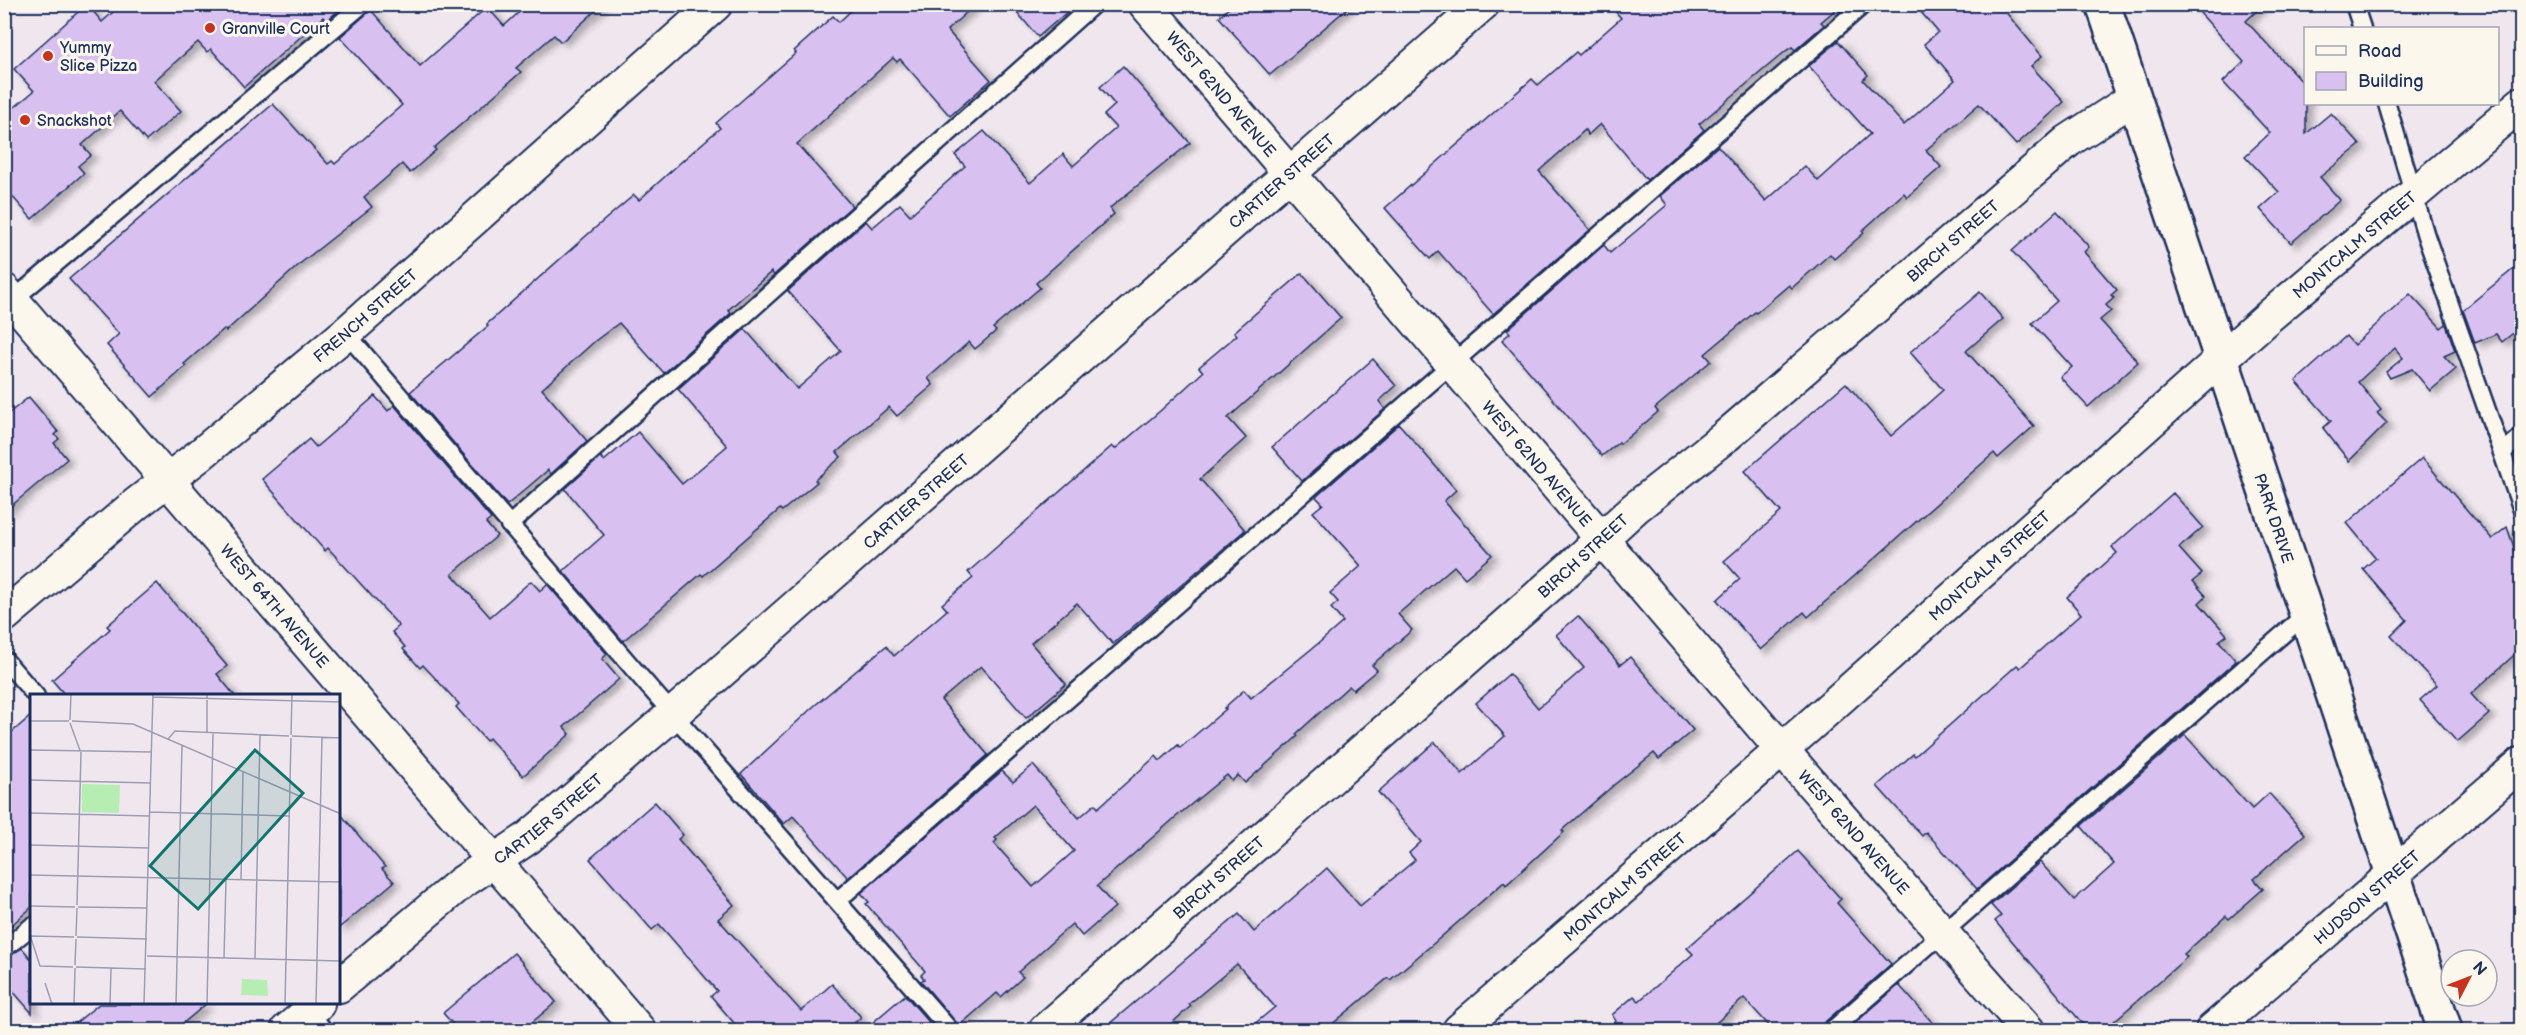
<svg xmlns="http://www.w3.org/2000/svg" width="2526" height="1035" font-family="'Balsamiq Sans',sans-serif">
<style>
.building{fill:#d8c1f1;stroke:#1b2f5e;stroke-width:1.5;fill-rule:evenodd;filter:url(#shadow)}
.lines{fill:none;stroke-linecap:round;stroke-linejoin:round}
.lane-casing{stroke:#1b2f5e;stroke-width:21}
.street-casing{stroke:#1b2f5e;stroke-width:36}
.secondary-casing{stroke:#1b2f5e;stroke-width:38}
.lane{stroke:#fbf7ec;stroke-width:16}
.street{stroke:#fbf7ec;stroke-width:32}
.secondary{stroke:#fbf7ec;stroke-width:33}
.poi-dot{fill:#c8321e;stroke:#fbf7ec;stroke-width:2}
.labels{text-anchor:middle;stroke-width:6;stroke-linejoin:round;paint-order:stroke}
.poi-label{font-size:16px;fill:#1b2f5e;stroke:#fbf7ec;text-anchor:start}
.street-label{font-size:16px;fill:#1b2f5e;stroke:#fbf7ec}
.inset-road{fill:none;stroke:#9b9db4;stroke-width:1.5}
.view{fill:#0f766e;fill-opacity:0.15;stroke:#0f766e;stroke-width:3}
.inset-edge{fill:none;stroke:#1b2f5e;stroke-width:3}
</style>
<defs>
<filter id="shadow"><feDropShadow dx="6" dy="4" stdDeviation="3" flood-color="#0004"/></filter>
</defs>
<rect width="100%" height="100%" fill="#f0e7ee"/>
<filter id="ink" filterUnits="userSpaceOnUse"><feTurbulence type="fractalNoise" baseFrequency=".0167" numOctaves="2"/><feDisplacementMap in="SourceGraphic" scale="12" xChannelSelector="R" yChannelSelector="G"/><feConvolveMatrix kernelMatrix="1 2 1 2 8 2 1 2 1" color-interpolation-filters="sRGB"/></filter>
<g filter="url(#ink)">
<g class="building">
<path d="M87,4l15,18 20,-18h224l-20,17 -3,-4 -79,70 -33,-38 -4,3 -9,-10 -44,39 27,30 -35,30 -26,-30 -38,34 9,10 -13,11 6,7 -52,46 -28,-32v-71l30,-25 -20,-22z"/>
<path d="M528,4h75l-42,38 -7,-7 -38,33 5,4 -87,76 2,2 -26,23 -8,-9 -38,33 8,10 -70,55 -76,69 -2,-2 -40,35 2,2 -34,31 -45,-52 12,-11 -50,-55 204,-175 55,60 4,-3 3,3 67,-59 -62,-68 31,-27 49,56 67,-59 17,19z"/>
<path d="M858,4h118l-29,26 44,50 -41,36 -50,-57 -3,3 -4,-4 -96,86 55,62 -78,69 -3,-3 -43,38 3,3 -67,60 -45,-50 -24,18 -53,48 45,52 -36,33 -3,-4 -41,35 -97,-113 78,-66 -1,-2 108,-96 39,-33 5,5 42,-38 39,-34 -4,-5 80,-70 -2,-2 39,-35 6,6z"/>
<path d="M1010,4h66l-38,33z"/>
<path d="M1233,4h119l-82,71 -51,-58z"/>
<path d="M1609,4h233l-21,18 3,3 -29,25 -3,-3 -5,3 -88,74 5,6 -57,50 -47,-56 -12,11 -3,-5 -46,41 51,59 -97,84 -55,-63 -8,8 -45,-51 147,-129 6,6 38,-33 3,3 42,-37z"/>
<path d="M1914,4h85l43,52 -11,10 33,36 -48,43 -37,-41 -53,46 15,17 -34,30 -3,-4 -42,38 2,2 -30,26 -4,-5 -38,34 -3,-3 -33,28 -1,-1 -50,42 6,7 -56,47 3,4 -38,32 -1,-2 -17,14 -100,-116 8,-7 -3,-3 97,-85 6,8 57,-48 -7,-9 58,-50 48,55 39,-35 13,15 52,-47 -61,-68 29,-25 30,34 -5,5 41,45 51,-45 -31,-36 14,-12z"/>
<path d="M2192,4h72l-18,17 60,65v48l25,-21 29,32 -40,32 20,23 -49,43 -31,-34 19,-17 -34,-36 25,-23 -47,-51 21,-20z"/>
<path d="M1123,66l67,77 -80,65 4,6 -78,69 4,5 -47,40 3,3 -21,18 -6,-7 -41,36 5,7 -36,31 -8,-9 -52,45 4,5 -26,23 2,2 -35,29 -2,-2 -77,67 -2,-2 -78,67 -60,-70 41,-36 -39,-46 36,-32 3,4 34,-29 44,52 45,-38 -49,-57 67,-60 52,60 44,-38 -53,-60 78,-70 6,7 28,-24 10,11 55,-49 -10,-11 29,-24 46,52 33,-29 10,12 43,-38 -12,-13 11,-10 -15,-18z"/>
<path d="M2057,211l32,36 -5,5 33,38 -6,5 3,3 -8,7 5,6 -11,9 38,42 -50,45 -28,-30 12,-10 -40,-44 25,-22 -45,-50z"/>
<path d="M2522,262v64l-20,16 -6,-8 -21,9 -12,-33z"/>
<path d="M1302,273l39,45 -113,100 18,20 -46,41 45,51 -132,114 -36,-41 -46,40 35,41 -40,34 -45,-52 -40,34 47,55 -140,123 -55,-62 -9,8 -43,-50 73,-68 72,-60 8,10 53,-46 -5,-6 31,-26 -5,-6 144,-126 3,3 45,-38 43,-39 -4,-5 38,-32 -3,-3z"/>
<path d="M1980,292l23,27 -37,32 68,75 -36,32 -4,-5 -186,164 -4,-5 -43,38 -44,-50 23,-21 -16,-18 57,-49 -36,-41 101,-88 45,53 52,-46 -33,-38z"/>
<path d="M2410,294l31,34 5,-4 9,27 -11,5 12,13 -26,22 -18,-22 -22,9 -4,-6 17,-14 -8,-10 -37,34 23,28 -4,3 10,10 -38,38 -26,-33 8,-7 -35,-40 50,-45 8,9z"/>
<path d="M1373,359l23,27 -17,15 6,8 -83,72 -30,-34z"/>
<path d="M375,396l13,15 6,-6 97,114 -5,4 11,13 -45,38 38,43 41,-36 9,10 7,-7 60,70 -5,5 17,20 -55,48 6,7 -47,42 -34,-38 -3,3 -30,-34 3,-3 -36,-39 -3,3 -17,-19 2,-2 -13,-15 7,-6 -71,-78 -3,3 -63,-72 47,-40 7,8z"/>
<path d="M29,397l29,35 -3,3 4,4 -5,4 13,16 -63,53v-95z"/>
<path d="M1399,424l57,66 -12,11 48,54 -27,23 -11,-12 -56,48 14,16 -40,35 5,5 -24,20 -4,-4 -53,48 2,2 -53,47 -7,-8 -6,6 -5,-6 -50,41 -80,70 18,21 -33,29 -10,-12 -54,48 5,5 -22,20 -4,-4 -38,33 -38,-45 3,-2 -3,-4 4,-4 -59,-67 3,-2 -8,-9 141,-122 11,11 20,-17 46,53 16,-14 3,4 58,-52 4,5 18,-16 2,3 46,-39 -2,-1 20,-18 7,8 69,-56 23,-20 -12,-14 7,-6 -8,-9 31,-27 -48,-54 10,-8 -7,-7zM1033,805l41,46 -41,36 -39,-44 3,-3 -2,-2z"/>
<path d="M2422,458l70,81 15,-12 15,44v77l-51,46 18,20 -32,28 -37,-42 17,-15 -46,-49 16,-16 -44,-51 13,-11 -29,-35z"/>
<path d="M2173,493l30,34 -24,21 23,26 -9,7 13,15 -7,7 28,32 -8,6 17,20 -259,228 -51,-57 -4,4 -45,-50 36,-32 2,2 102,-91 3,3 61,-54 -14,-17 50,-44 -5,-6z"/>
<path d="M157,583l70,83 -10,8 18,22h-169l-14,-16 58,-51 -3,-3z"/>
<path d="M1578,616l42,49 10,-8 63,73 -34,29 -5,-6 -39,31 -53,46 2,2 -58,53 -2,-3 -71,62 -43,36 -2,-2 -63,52h-78l28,-23 -38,-43 -48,40 2,2 -27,24h-62l137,-116 15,18 73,-64 33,38 55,-46 -6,-7 12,-11 -43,-50 57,-50 27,32 43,-38 -29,-33 33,-29 29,34 46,-40 -28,-33z"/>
<path d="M32,715v192l-26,23 2,2 -4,3v-196z"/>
<path d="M2185,735l67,74 17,-16 36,41 -51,45 9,10 -34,30 -3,-3 -42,38 3,3 -83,73h-16l-93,-109 6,-5 -10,-11 49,-43 34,38 40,-36 -33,-38z"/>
<path d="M655,802l28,33 -5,4 56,66 -16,14 83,92 31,-27 29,33 -15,13h-106l-29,-34 6,-5 -58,-67 -7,6 -62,-71z"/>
<path d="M339,812l46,55 -3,2 12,13 -55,46z"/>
<path d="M1798,851l43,48 -4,4 54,61 -66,58 -3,8h-49l-29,-32 -36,32h-103l11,-9 -4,-6 22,-19 5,5 54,-47 -6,-6z"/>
<path d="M22,948l10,12v53l-28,-32v-22z"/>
<path d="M514,953l42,49 -33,28h-65l-15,-17z"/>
<path d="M1899,985l40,45h-92z"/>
<path d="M905,995l31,35h-72z"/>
<path d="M99,1004h107l-31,26h-108z"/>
</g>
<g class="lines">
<defs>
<g id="lane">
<path d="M2354,4l8,24"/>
<path d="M2387,104l39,132 96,274"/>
<path d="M8,304l355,-300"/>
<path d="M346,333l297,347 307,350"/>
<path d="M2503,452l19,-16"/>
<path d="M509,525l585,-521"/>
<path d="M4,659l32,37"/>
<path d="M838,900l1026,-896"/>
<path d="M4,949l28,-23"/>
<path d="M305,1008l19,22"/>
<path d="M1832,1030l474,-416"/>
</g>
<g id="street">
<path id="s1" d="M1145,4l637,746 246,280"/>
<path id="s2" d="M4,290l635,740"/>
<path id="s3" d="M4,616l132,-112 64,-49 146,-122 370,-329"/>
<path id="s4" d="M339,986l122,-103 67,-45 145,-124 810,-710"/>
<path d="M287,1030l31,-26"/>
<path id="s5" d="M1045,1030l526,-463 64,-59 91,-72 342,-295 66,-43"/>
<path id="s6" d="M1459,1030l348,-302 460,-410 255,-215"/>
<path id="s7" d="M2212,1030l310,-267"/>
</g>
<g id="secondary">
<path id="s8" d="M2103,4l342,1026"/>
</g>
</defs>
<use href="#lane" class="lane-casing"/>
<use href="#street" class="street-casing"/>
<use href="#secondary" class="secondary-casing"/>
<use href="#lane" class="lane"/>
<use href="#street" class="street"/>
<use href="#secondary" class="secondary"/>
</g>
</g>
<g class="poi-dot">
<circle cx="210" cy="28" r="6"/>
<circle cx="48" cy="56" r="6"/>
<circle cx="25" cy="120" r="6"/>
</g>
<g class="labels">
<g class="poi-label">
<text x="222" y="34">Granville Court</text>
<text x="60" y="53">Yummy<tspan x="60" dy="18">Slice Pizza</tspan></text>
<text x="37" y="126">Snackshot</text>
</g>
<g class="street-label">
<text dy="6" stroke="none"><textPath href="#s1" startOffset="118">WEST 62ND AVENUE</textPath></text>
<text dy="6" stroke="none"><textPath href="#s4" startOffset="1240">CARTIER STREET</textPath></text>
<text dy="6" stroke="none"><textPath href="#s5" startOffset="1203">BIRCH STREET</textPath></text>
<text dy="6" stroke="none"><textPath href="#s6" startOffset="1191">MONTCALM STREET</textPath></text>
<text dy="6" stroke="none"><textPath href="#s3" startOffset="470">FRENCH STREET</textPath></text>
<text dy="6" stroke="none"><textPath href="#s1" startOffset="604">WEST 62ND AVENUE</textPath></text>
<text dy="6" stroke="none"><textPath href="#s4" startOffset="754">CARTIER STREET</textPath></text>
<text dy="6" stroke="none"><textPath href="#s8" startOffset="542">PARK DRIVE</textPath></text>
<text dy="6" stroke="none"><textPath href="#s5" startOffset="717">BIRCH STREET</textPath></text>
<text dy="6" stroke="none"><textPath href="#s6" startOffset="705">MONTCALM STREET</textPath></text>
<text dy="6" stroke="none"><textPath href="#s2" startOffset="416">WEST 64TH AVENUE</textPath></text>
<text dy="6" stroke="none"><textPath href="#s4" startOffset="268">CARTIER STREET</textPath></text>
<text dy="6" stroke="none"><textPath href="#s1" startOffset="1090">WEST 62ND AVENUE</textPath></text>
<text dy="6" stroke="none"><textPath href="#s5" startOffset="231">BIRCH STREET</textPath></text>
<text dy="6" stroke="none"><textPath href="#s6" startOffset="219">MONTCALM STREET</textPath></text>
<text dy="6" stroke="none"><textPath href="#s7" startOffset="204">HUDSON STREET</textPath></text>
</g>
</g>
<g transform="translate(30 694)">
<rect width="310" height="310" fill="#f0e7ee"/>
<path d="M52,90l38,1 -1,28 -37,-1zM212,285l25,1 1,16 -27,-1z" fill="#b6eeb2"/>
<path class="inset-road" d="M123,3l188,5M40,26l1,-26M0,27h39M42,27l61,3 208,90M40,29l11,30 -4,152M177,38v-38M261,41l1,-41M262,42l49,2M138,45l7,-8 114,5M0,56l122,2M0,86l121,3M120,118l139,4M0,119l119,3M0,151l119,3M0,181l311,7M211,186l2,-108M0,212l45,1M48,213l69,1M0,241l10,31 33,1M1,242l43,1M46,242l1,-28M47,243l70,2M117,262l194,5M194,264l2,-78M225,264l5,-223M45,271l1,-26M46,273l70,2M15,289l7,21M44,310l1,-36M80,310l1,-36M114,310l9,-310M146,310l6,-259M177,310l6,-271M255,310l6,-266M286,310l6,-267"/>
<path class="view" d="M225,56l48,43 -105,116 -48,-43z"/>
<rect width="310" height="310" class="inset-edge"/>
</g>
<rect width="2526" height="1035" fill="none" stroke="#fbf7ec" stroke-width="24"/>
<rect x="12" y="12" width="2502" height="1011" fill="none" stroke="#1b2f5e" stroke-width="2" filter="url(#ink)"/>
<rect x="2304" y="27" width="195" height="78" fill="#fbf7ec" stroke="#a1a7b3" stroke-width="1.5"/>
<rect x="2316" y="46" width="30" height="9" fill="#fbf7ec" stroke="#a1a7b3" stroke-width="1.5"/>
<text x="2358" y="57" font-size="18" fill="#1b2f5e">Road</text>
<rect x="2316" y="72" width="30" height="18" fill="#d8c1f1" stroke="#a1a7b3" stroke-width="1.5"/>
<text x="2358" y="87" font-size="18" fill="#1b2f5e">Building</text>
<g transform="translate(2469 978) rotate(48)"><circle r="28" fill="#fbf7ec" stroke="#a1a7b3" stroke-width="1.5"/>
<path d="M0-4.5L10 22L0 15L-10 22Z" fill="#c8321e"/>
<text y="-9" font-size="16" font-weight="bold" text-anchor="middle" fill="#1b2f5e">N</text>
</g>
</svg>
